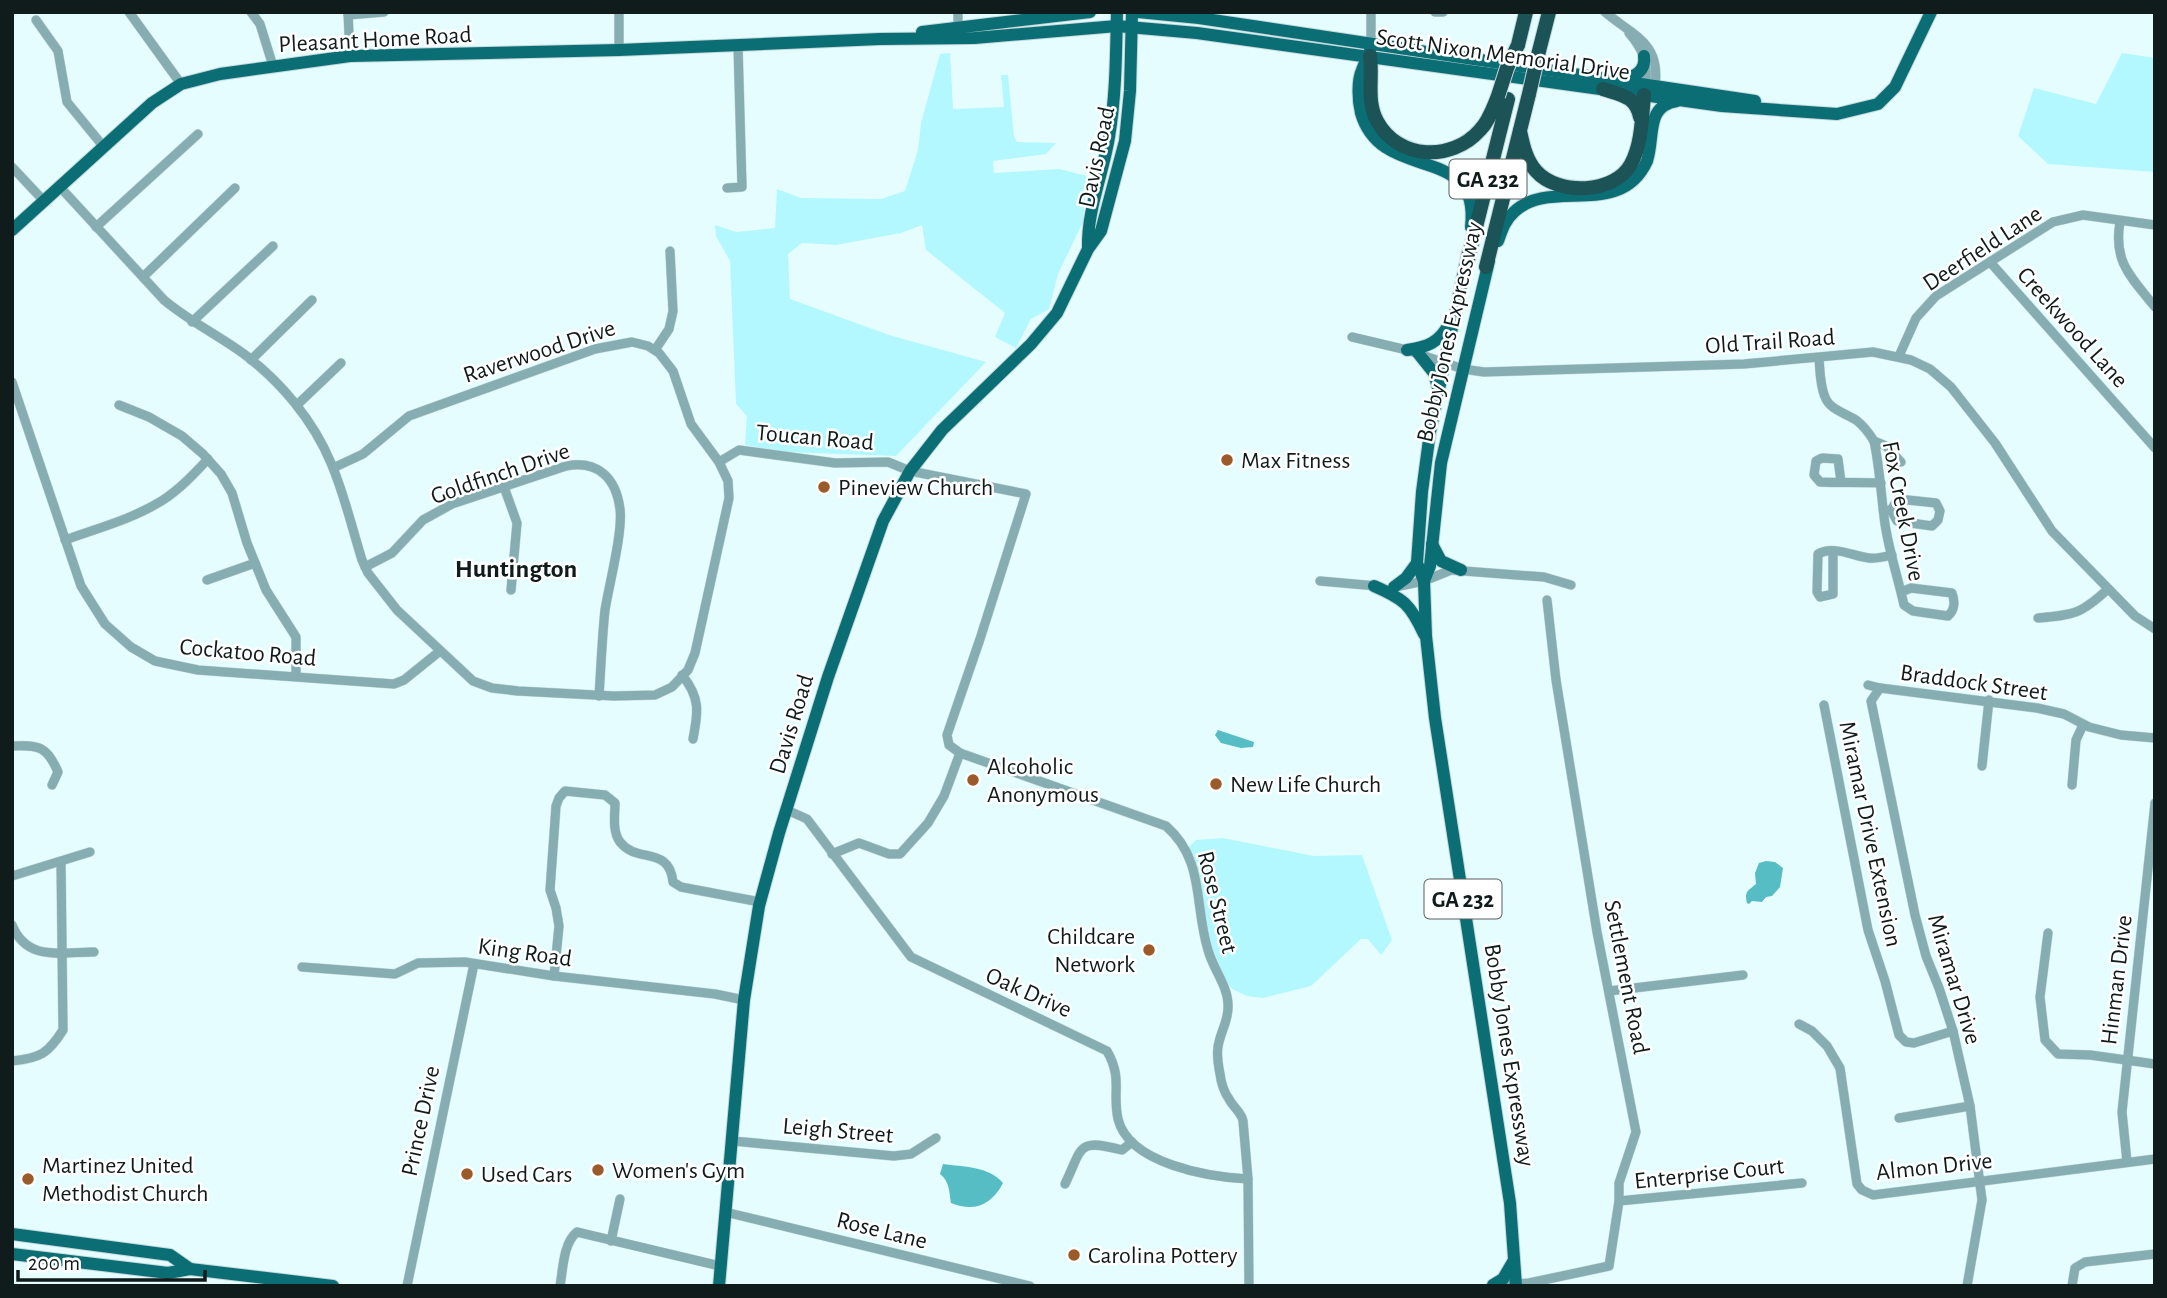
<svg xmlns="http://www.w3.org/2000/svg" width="2167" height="1298" font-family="'Alegreya Sans',sans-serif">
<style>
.green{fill:#b3f8fe}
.water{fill:#56bdc5}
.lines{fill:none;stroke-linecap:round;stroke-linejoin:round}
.minor-casing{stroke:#c4d9db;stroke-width:10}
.major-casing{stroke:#c4d9db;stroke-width:14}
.highway-casing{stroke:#c4d9db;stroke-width:16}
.minor{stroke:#86adb1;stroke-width:9}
.major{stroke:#0c6e75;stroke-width:12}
.highway{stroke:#1b5357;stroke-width:14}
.rail{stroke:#263232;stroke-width:2;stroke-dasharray:12 12;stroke-linecap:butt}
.highway-bridge-casing{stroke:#c4d9db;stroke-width:16;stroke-linecap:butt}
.highway-bridge{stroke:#1b5357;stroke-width:14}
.poi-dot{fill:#9c592a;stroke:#fff;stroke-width:2.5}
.labels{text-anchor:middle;stroke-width:5;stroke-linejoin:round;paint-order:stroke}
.shield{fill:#fff;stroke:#585f5f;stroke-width:2}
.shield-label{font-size:23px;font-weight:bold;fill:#101b1b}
.street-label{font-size:24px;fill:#101b1b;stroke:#fff}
.poi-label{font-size:24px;fill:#101b1b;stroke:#fff;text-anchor:start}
.neighbourhood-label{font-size:26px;font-weight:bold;fill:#101b1b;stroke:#fff}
</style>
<rect width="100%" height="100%" fill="#e6fdff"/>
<g class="green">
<path d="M950,53l3,56 51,-2 -3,-32h7l6,61 3,6 39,1 -10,11 -53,7 1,12 65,-4 28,7 -4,46 -25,52 -9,35 -18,10 -15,29 -21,-11 10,-24 -79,-63 -4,-25 -21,8 -65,12 -34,-2 -14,11 2,45 99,36 97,27 -90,94 -110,-4 -41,-7 2,-29 -11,-12 -6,-143 -14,-25 -1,-11 21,7 39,-4 2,-39 24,9 80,1 24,-8 13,-41 3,-27 19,-69z"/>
<path d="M2122,53l33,5v114l-107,-8 -30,-28 16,-48 62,16z"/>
<path d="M1223,838l91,18 48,-1 30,85 -11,15 -13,-16h-7l-50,47 -48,12 -16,-2 -15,-7 -10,-14 -11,-29 -10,-59 -13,-39 8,-8z"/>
</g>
<g class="water">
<path d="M1218,730l36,12 -1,5 -12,1 -20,-5 -6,-8z"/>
<path d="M1766,861l9,1 8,6 -3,19 -8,9 -6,1 -4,5 -10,-1 -3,3 -2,-1c-3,-12 1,-12 9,-19l-1,-11 4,-10z"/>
<path d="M943,1164c20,3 46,2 60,19 -11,21 -28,30 -52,20 -2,-11 -1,-21 -11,-29z"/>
</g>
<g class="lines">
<defs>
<g id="minor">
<path d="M129,12l52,72"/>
<path d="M251,12l9,12 13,42"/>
<path d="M348,12l2,44"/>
<path d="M619,12v38"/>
<path d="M1435,12h8"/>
<path d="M1605,12c28,24 56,30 50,74"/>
<path d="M348,15l36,-3"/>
<path d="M36,20l22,31 9,51 36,44"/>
<path d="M958,33v-21"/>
<path d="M1629,33c14,16 19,30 17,51"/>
<path d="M1371,45v-33"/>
<path d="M12,167l31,33"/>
<path d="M60,187l104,113c25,21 54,35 80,54 37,28 69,66 87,109 13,30 21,65 31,97l6,13 29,37 76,71 19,7 26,3 96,5 41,-1 17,-8 16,-17 7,-17 34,-155 -1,-17 -9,-19 -28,-38 -18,-53 -14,-18 -11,-7 -16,-4 -37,7 -186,67 -46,38 -30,14"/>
<path d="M727,188l15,-1 -4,-141"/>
<path d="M2120,222c-7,40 11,55 35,85"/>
<path d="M96,227l102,-93"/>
<path d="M1990,262l165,186"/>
<path d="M143,277l92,-89"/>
<path d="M192,322l81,-76"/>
<path d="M1352,337l55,13 56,19 21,3 260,-8 129,-12 38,8 19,9 21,18 44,56 57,88 83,85 20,13"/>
<path d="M655,350l14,-21 4,-18 -3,-60"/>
<path d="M1899,356l17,-38 20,-22 117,-74 30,-7 72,10"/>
<path d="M1819,358c1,13 1,28 6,39 5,13 20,16 31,23 8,6 13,13 18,21 6,28 7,55 11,83 4,27 13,54 19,81l9,6 35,5c7,-6 7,-15 4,-23l-41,-5 -10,4"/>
<path d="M251,360l61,-60"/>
<path d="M12,382l69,204 24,38 26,23 24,14 43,9 196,14 10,-4 36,-29"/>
<path d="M119,405l30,12 33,19 21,18 18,20 11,19 15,50 19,47 30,47v39"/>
<path d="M297,405l44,-42"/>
<path d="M1874,441l12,5 15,16"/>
<path d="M719,462l20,-12 96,13 53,-1 22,9 116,23 -46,145 -33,96 2,10 11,8 -16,43 -16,27 -28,31h-11l-30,-11 -27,11"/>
<path d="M1841,482l-3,-23 -16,-1 -6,3 -2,14 6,7c20,1 40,0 61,1"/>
<path d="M504,487l13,36 -6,67"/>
<path d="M1884,511l7,-1 7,-11 38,4 4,8 -2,9 -6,6 -35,-5 -6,-11"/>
<path d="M65,540c33,-12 68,-21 98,-40 17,-11 31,-26 45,-41"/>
<path d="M1833,552v42l-13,3 -3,-5 1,-38c16,-9 34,2 51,4 7,1 15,-1 23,-3"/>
<path d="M365,567l27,-14 31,-33 29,-16 114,-38c32,-6 50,12 54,43 3,23 -11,76 -15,101 -3,28 -4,57 -6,86"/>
<path d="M207,580l48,-17"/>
<path d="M1320,581l57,5"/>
<path d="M1395,587l29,-6 27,-11 93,7 27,8"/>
<path d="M2038,618c36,-3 43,-4 70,-29"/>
<path d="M682,675c19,23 16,38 11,64"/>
<path d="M1868,685l12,3 157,20 27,6 25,13 32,8 34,3"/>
<path d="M1880,688l-9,13 44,214 11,41 13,32 14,43 17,75 12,94 -15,86"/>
<path d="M1824,705l44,225 17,51 14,54 7,7 8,1 39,-12"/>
<path d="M12,746c27,-1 35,0 46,26l-6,13"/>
<path d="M960,753l206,73c39,34 28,79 42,124 5,19 20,36 20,55 1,14 -6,24 -9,37 -3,9 -1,22 1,32 1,8 4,18 9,25 4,8 13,14 14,22l5,58 1,107"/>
<path d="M1982,766l7,-66"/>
<path d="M2072,785l4,-45 7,-15"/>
<path d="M787,810l20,9 104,138 196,94c16,28 5,41 11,68 11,45 91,58 130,60"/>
<path d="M12,876l78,-24"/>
<path d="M12,925c15,37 49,27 82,27"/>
<path d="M2048,933l-8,64 5,43 13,14 32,1 65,9"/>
<path d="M302,967l93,7 23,-11 47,-1 89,14 161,18 29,6"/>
<path d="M554,976l5,-50 -3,-18 -6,-18 6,-84 3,-8 6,-7 40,4 10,8c0,12 -3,28 5,39 17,22 49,3 53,40l8,5 79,15"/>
<path d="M1609,991l134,-16"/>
<path d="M1799,1024l13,7 15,15 13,22 17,116 5,6 11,5 282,-36"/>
<path d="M12,1061c28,-3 36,-7 51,-31l-2,-168"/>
<path d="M1899,1118l71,-12"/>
<path d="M733,1141l161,15 17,-2 25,-16"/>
<path d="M2127,1162l-5,-50 33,-309"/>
<path d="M1065,1184c18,-37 11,-46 57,-34l10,-8"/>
<path d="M1619,1201l183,-18"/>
<path d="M725,1212l305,74"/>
<path d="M611,1241l9,-42"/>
<path d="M1495,1285l34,-2 80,-17 10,-65v-18l17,-51 -39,-200 -41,-252 -9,-80"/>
<path d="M407,1286l67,-322"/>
<path d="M560,1286c3,-16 3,-43 17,-54l143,34"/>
<path d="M2072,1286l3,-18 10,-6 70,-8"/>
</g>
<g id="major">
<path d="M1138,12l61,6 556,83"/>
<path d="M922,32l168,-20"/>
<path d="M1371,45c-1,14 -5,13 -9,25 -5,11 -4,31 -1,43 21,72 120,28 110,114"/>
<path d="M1624,78c12,-1 22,-8 20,-22"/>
<path d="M12,230l140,-127 29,-19 39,-10 130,-18 269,-6 261,-11 94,-1 143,-12 80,7 525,73 115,8 41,-10 17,-17 36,-75"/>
<path d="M1498,241c4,-11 7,-21 16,-29 36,-35 106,8 133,-51 8,-24 -2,-55 30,-60"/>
<path d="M1088,248c-1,-38 15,-74 21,-111 7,-41 7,-83 8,-125"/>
<path d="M1468,252l-38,180 -8,60 -5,71 7,18 2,55 9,82 75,485 6,83"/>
<path d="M1407,350c20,-3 32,-7 42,-26"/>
<path d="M1418,353l16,20 4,15"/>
<path d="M1432,544l9,17 20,9"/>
<path d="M1424,581l6,-15 11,-103 48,-202"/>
<path d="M1374,586c30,13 36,18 50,48"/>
<path d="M1394,587l12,-9 11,-15"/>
<path d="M12,1234l158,21 20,14"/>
<path d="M12,1254l156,19 22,-4 143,17"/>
<path d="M1493,1285l10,-6 11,-19"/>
<path d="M719,1286l25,-286 15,-94 20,-73 49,-156 55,-156 27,-50 32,-41 89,-86 26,-31 31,-64 13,-18 24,-90 5,-50 2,-79"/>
</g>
<g id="highway">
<path d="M1518,45l8,-33"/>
<path d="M1538,55l11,-43"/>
<path d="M1370,56c3,22 -4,45 7,65 21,39 75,41 103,9 9,-9 13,-22 18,-34"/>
<path d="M1603,89c18,6 33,7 37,28"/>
<path d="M1520,131c3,14 6,29 16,40 22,25 79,23 95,-7 11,-20 11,-48 13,-69"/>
<path d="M1468,259l40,-160"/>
<path d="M1486,267l43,-173"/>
</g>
</defs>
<use href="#minor" class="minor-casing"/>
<use href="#major" class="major-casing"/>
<use href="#highway" class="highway-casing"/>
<use href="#minor" class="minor"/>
<use href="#major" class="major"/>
<use href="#highway" class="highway"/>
<path class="rail" d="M12,1285l5,1"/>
<defs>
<g id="highway-bridge">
<path d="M1529,94l9,-39"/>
<path d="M1498,96l9,-28 11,-23"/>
</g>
</defs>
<use href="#highway-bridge" class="highway-bridge-casing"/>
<use href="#highway-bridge" class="highway-bridge"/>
</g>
<g class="poi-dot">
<circle cx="1227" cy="460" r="7"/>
<circle cx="824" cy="487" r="7"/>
<circle cx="973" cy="780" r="7"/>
<circle cx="1216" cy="784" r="7"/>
<circle cx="1149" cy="950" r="7"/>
<circle cx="598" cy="1170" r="7"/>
<circle cx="467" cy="1174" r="7"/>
<circle cx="28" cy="1179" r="7"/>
<circle cx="1074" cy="1255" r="7"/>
</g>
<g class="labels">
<g class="shield">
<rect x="1449.5" y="159.5" width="77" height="39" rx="5"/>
<rect x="1424.5" y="879.5" width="77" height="39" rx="5"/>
</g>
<g class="shield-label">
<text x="1488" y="187">GA 232</text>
<text x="1463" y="907">GA 232</text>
</g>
<g class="street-label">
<text transform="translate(375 39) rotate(-3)" y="8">Pleasant Home Road</text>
<text transform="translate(1503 54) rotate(8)" y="8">Scott Nixon Memorial Drive</text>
<text transform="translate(1096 157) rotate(-78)" y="8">Davis Road</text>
<text transform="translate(1982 248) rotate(-33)" y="8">Deerfield Lane</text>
<text transform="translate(2073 327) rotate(48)" y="8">Creekwood Lane</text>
<text transform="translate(1449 332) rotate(-77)" y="8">Bobby Jones Expressway</text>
<text transform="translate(1770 341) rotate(-4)" y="8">Old Trail Road</text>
<text transform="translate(539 351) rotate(-18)" y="8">Raverwood Drive</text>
<text transform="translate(815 437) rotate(5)" y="8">Toucan Road</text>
<text transform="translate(500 473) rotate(-19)" y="8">Goldfinch Drive</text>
<text transform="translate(1904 511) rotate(79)" y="8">Fox Creek Drive</text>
<text transform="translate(248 652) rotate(5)" y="8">Cockatoo Road</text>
<text transform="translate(1974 682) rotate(8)" y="8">Braddock Street</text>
<text transform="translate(791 724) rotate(-73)" y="8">Davis Road</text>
<text transform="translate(1871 834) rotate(78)" y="8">Miramar Drive Extension</text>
<text transform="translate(1218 902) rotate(76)" y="8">Rose Street</text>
<text transform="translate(525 952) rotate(8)" y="8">King Road</text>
<text transform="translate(1627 977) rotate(79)" y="8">Settlement Road</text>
<text transform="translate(1955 979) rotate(73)" y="8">Miramar Drive</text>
<text transform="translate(2116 980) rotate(-83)" y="8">Hinman Drive</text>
<text transform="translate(1029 992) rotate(24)" y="8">Oak Drive</text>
<text transform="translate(1510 1055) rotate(81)" y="8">Bobby Jones Expressway</text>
<text transform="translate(420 1121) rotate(-78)" y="8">Prince Drive</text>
<text transform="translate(838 1130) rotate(5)" y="8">Leigh Street</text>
<text transform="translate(1934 1166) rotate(-6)" y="8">Almon Drive</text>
<text transform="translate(1709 1173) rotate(-6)" y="8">Enterprise Court</text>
<text transform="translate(882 1230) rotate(14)" y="8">Rose Lane</text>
</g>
<g class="poi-label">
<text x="1241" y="468">Max Fitness</text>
<text x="838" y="495">Pineview Church</text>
<text x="987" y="774">Alcoholic<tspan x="987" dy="28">Anonymous</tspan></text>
<text x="1230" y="792">New Life Church</text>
<text x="1135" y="944" text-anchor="end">Childcare<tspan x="1135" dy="28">Network</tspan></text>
<text x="42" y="1173">Martinez United<tspan x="42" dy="28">Methodist Church</tspan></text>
<text x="612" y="1178">Women's Gym</text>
<text x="481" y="1182">Used Cars</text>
<text x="1088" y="1263">Carolina Pottery</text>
</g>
<g class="neighbourhood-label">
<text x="516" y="577">Huntington</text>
</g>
</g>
<rect width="2167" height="1298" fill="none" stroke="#101b1b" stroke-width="28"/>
<path d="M18 1270v10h187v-10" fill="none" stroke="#101b1b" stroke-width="3.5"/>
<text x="28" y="1270" font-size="21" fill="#101b1b" stroke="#ffffff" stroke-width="5" paint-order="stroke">200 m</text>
</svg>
